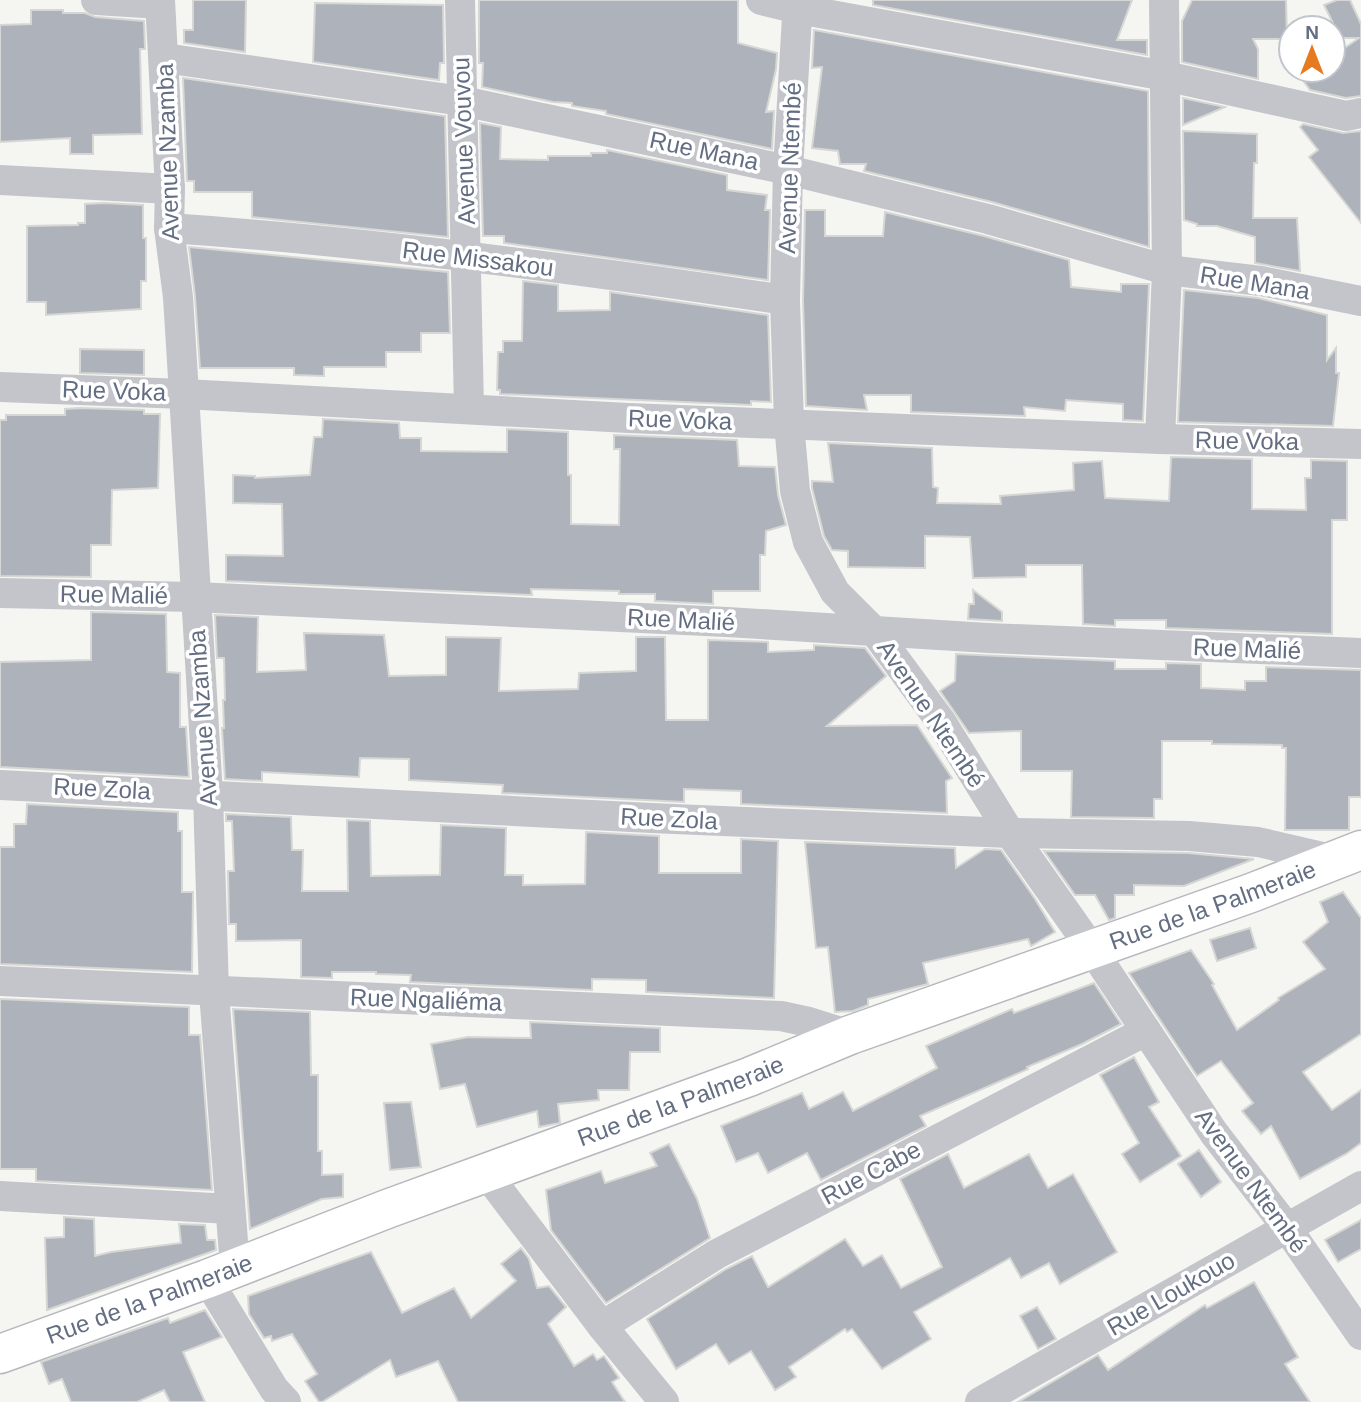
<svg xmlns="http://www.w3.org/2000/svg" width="1361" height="1402" font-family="Helvetica,sans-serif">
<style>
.building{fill:#aeb2ba;stroke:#d6d7d4;stroke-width:2}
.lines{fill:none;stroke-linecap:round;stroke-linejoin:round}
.primary-casing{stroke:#b6b8be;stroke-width:41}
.street{stroke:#c3c5ca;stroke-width:30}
.primary{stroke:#fff;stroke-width:38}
.labels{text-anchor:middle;stroke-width:7;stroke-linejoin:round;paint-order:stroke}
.street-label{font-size:24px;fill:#646e83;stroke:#fff}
</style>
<rect width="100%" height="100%" fill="#f5f5f2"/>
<g class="building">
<path d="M193,0h53l-1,52 -61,-9v-13h9z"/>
<path d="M479,0h259v43l39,10 -1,16 -10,43 8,-1 -2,38 -166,-35v-3l-34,-5v-3l-19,-1 -71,-15 1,-24h-4z"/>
<path d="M873,0h259l-15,40h30v15l-274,-50z"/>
<path d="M1192,0h94l1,39h-34l5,10v30l-76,-17v-41z"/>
<path d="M1337,0h13l11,24v72l-15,2 -36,-8 -8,-11 12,-9h19v-14l26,-18h-26v-15l-9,-18z"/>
<path d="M315,3l128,2 1,58h-4l-1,17 -126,-18z"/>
<path d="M31,10h32v3h22l10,4 49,4 1,28h-5l2,85 -49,1v19h-23v-16l-70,4v-117l31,-1z"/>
<path d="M814,30l334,61 1,156 -157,-45 -128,-31 2,-7h-26l-2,-13 -26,-3 10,-81 -10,1z"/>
<path d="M183,78l262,38 3,121 -196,-20v-25h-58v-11h-7z"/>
<path d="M1183,98l42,9 -42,18z"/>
<path d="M480,123l21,4 -1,32 48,1v-4h43v-3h16v-3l120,25v15l40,5 -2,15h5l-2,70 -264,-37v-7h-21z"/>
<path d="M1303,124l40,9 18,-2v92l-52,-66 9,-7 -18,-23z"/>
<path d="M1183,131l74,3v29h-3l-1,55h44l3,53 -45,-8v-26l-38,-11h-20v-2l-13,-4z"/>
<path d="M104,203l39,2v33h3v43h-5v28l-95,6v-13h-19v-76l51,-1v-2h7v-19z"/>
<path d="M805,210h20v26h58l2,-24 99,24 85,24 2,27 50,5v-8h28l-6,137 -20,-1v-16l-57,-4 -1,11 -41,-4 1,9 -114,-4v-17h-47l3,15 -61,-4 -3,-106z"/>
<path d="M189,247l259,25 2,61h-29v19h-35v15h-62v9l-30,-1v-7h-94l-5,-72z"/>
<path d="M523,281l35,4v26l52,-1v-18l158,23 3,87 -20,-1v4l-251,-11v-4h-3l1,-38h5v-11h19z"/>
<path d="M1184,290l74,8 69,17v45l9,-12v25h3l-6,53 -155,-4z"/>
<path d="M80,349l64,1v25l-64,-2z"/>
<path d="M80,408l64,2v4h16l-2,74 -46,2 -1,55h-20v32l-91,-1v-156h6v-5h59v-6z"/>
<path d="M323,419l76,4 1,15h21v13l86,1v-23l61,3v43h3v49l48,1 1,-76h-6v-14l123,5 2,26 36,1 3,28 8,30 -20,6 -1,24h-5v36h-47v13l-58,-3v-7h-36v-3l-88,-2 1,6 -306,-14v-26l57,1 -1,-52 -49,-1v-28l22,1v2l55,-3 4,-38h8z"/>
<path d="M828,443l104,5 1,39 5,1 -1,15 64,1 -1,-8 74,-6 -1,-27 29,-2 3,37 64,3 2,-44 81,2v50l54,1 -1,-32h6v-18l36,1v59h-15v114l-166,-6v-8h-51v6l-32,-2 -1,-59h-56v12l-53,1 -3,-41 -45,-1v32l-77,-1v-16l-16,-1 -8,-14 -12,-48v-7l21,1z"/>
<path d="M973,590l29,22v9l-34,-2 1,-15h5z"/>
<path d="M91,612l75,2 1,58 13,1v54h6l3,50 -189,-10v-105l91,-2z"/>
<path d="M215,615l43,2 -1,55 49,-2 -2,-37 80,2 5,41 57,-1v-38l55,1 -2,53 79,-2 1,-16 57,-2v-34h29l1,83h42v-80l60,2v10l46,-2v-5l51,3 21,28 -59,50 90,-1 35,53 -6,3 1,32 -206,-9v-13l-57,-2v13l-182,-9 1,-8 -94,-5v-21l-49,-1 -1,19 -97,-5v9l-37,-2 -3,-51h2l-1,-28h2l-1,-42h-7z"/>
<path d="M956,654l159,7v8h51v-6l35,1v24l44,2v-9h21v-14l95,3v127h-12v33h-64l1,-82h-4v-3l-70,-1v-3h-50v58h-8v19l-83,-1 1,-46h-51v-40l-52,2 -29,-42 15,-10z"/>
<path d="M27,804l151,8v19h4v61h11l-1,80 -192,-8v-117h14v-23h12z"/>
<path d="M226,814l65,3 1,33h11l-1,41h46l-1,-71 23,1 1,55 69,-1 1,-50 65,3 -1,47h18v10l62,-1 1,-52 73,4v37h82v-34l37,2 -4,157 -128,-6v-12l-54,-1v11l-182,-8 1,-7 -35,-1v-2h-44v6l-31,-1v-37l-65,1v-17h-7l-1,-53h6l-2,-50h-6z"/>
<path d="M805,842l150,6 1,20 29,-19 16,1 34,49 20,33 -24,14 -3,-7 -105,24 5,21 -60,15v6l-15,6 -18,1 -7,-65 -12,1z"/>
<path d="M1044,851l144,2 66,6 -70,27 -50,-1v10h-19v23l-6,2 -14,-25h-20z"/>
<path d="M1343,892l18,26v116l-58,38 29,38 29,-20v53l-15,11 -46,25 -29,-53 -10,8 -19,-23 11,-8 -32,-42 -24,15 -68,-103 62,-23 23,34 -2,1 25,45 42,-30 -1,-2 47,-29 -22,-27 25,-20 -8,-20z"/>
<path d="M1250,928l6,20 -39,13 -7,-21z"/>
<path d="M1094,983l27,41 -39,20 -55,23 1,2 -108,47 6,10 -105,54 -14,-27 -39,20 -10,-20 -22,9 -15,-36 81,-33 7,16 34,-17 10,19 84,-43 -11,-22 86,-37 2,4z"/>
<path d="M0,999l189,8v28h11l12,155 -176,-9v-12h-36z"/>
<path d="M233,1009l77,3 1,63h7v76h4v24l21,-1v23l-21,2 -72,30z"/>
<path d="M530,1022l130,6v24h-30l-1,38h-31l1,10 -41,4 2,19 -21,4 -2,-16 -60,16 -12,-43 -25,5 -9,-45 37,-7 63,1z"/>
<path d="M1134,1057l25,45 -10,5 32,49 -41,26 -18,-28 17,-11 -39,-68z"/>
<path d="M411,1102l10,65 -31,3 -6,-67z"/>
<path d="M669,1144l28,55 13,39 -104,65 -55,-73 -5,-40 55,-19 4,12 52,-17 -7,-13z"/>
<path d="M1199,1150l22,32 -20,15 -23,-33z"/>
<path d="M948,1154l16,34 65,-34 19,34 25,-14 44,78 -57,32 -11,-21 -28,15 -11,-20 -96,54 17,27 -49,30 -30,-40 -5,3 -2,-3 -56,38 7,10 -21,13 -24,-39 -22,13 -13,-20 -40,25 -29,-50 79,-50 26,-13 16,31 77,-48 18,27 19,-11 19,33 41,-21 -42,-88z"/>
<path d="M64,1217l30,2 1,37 16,-4 70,-9 -2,-19 26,1 2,15h8l1,10 -169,60 -2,-72 19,-1z"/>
<path d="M1361,1220v29l-23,13 -13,-22z"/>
<path d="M521,1248l8,11 8,29 12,-2 17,21 -18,17 26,42 19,-12 4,6 7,-4 15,22 -7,4 13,20h-167l-20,-41 -42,16 -6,-17 -68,42h-3l-14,-21 12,-7 -25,-40 -20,7 -1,-5 -7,2 -15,-24 -1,-18 123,-44 31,61 52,-25 17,30 45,-37 -15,-17z"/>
<path d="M1254,1282l44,75 -13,7 25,38h-292l80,-47 10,15 97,-65 2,3z"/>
<path d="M1037,1307l19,32 -18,10 -18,-33z"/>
<path d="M205,1310l17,27 -39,15 22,50h-35l-6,-12 -27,12h-66l-9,-23 -13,5 -8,-22 127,-44 2,5z"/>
</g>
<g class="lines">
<defs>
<g id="primary">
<path id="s1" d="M0,1354l207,-75 180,-70 362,-132 101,-42 401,-142 110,-43"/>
</g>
</defs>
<use href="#primary" class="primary-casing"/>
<g class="street">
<path d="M96,0l64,4"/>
<path d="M160,0l10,189 -1,39 9,69 6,97 24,401 6,197 21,276"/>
<path d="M460,0l9,408"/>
<path d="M761,0l37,9 367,67 181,40 15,-3"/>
<path d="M798,0l-10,170 -3,130 4,123 6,68 13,51 27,50 40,40 67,91 68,110 81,115 123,185 73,95 74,107"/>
<path d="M164,58l298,43 326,69 200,49 179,51 94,11 100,20"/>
<path d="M0,180l170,9"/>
<path d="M169,228c206,14 412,41 616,72"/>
<path d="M0,387l184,7 444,24 532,21 201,5"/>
<path d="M1160,439l7,-169 -3,-270"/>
<path d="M0,593l195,4 532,25 261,16 373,15"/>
<path d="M0,785l651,33 359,15 179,3 69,6 78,18"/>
<path d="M0,981l781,35 28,6 41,13"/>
<path d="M486,1173l116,153 62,76"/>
<path d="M0,1196l230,13"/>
<path d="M207,1279l67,110 12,13"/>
<path d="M602,1326l115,-72 429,-223"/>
<path d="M980,1402l381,-216"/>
</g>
<use href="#primary" class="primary"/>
</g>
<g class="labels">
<g class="street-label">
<text transform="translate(464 141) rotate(-92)" y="8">Avenue Vouvou</text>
<text transform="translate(704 151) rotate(12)" y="8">Rue Mana</text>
<text transform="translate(168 152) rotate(-92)" y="8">Avenue Nzamba</text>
<text transform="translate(790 168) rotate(-88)" y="8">Avenue Ntembé</text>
<text transform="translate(478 259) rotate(7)" y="8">Rue Missakou</text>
<text transform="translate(1255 283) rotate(9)" y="8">Rue Mana</text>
<text transform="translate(114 391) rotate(2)" y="8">Rue Voka</text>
<text transform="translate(680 420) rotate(2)" y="8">Rue Voka</text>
<text transform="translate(1247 441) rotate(1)" y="8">Rue Voka</text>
<text transform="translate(114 595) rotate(1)" y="8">Rue Malié</text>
<text transform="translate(681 620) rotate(3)" y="8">Rue Malié</text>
<text transform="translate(1247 649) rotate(2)" y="8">Rue Malié</text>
<text transform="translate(931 714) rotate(56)" y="8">Avenue Ntembé</text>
<text transform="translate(203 718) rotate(-94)" y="8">Avenue Nzamba</text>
<text transform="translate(102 789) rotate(3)" y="8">Rue Zola</text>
<text transform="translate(669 819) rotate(3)" y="8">Rue Zola</text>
<text dy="8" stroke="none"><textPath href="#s1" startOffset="1293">Rue de la Palmeraie</textPath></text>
<text transform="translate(426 1000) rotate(2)" y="8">Rue Ngaliéma</text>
<text dy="8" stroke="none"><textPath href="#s1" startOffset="726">Rue de la Palmeraie</textPath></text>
<text transform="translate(871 1173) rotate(-28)" y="8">Rue Cabe</text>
<text transform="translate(1251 1181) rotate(54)" y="8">Avenue Ntembé</text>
<text transform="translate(1171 1294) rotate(-30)" y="8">Rue Loukouo</text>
<text dy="8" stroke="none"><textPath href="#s1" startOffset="159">Rue de la Palmeraie</textPath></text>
</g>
</g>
<g transform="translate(1312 49)"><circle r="33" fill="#ffffff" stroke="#c1c5cd" stroke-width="2"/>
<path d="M0-5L12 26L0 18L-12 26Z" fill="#e67a21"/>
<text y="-10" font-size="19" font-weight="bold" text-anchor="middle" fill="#646e83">N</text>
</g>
</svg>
